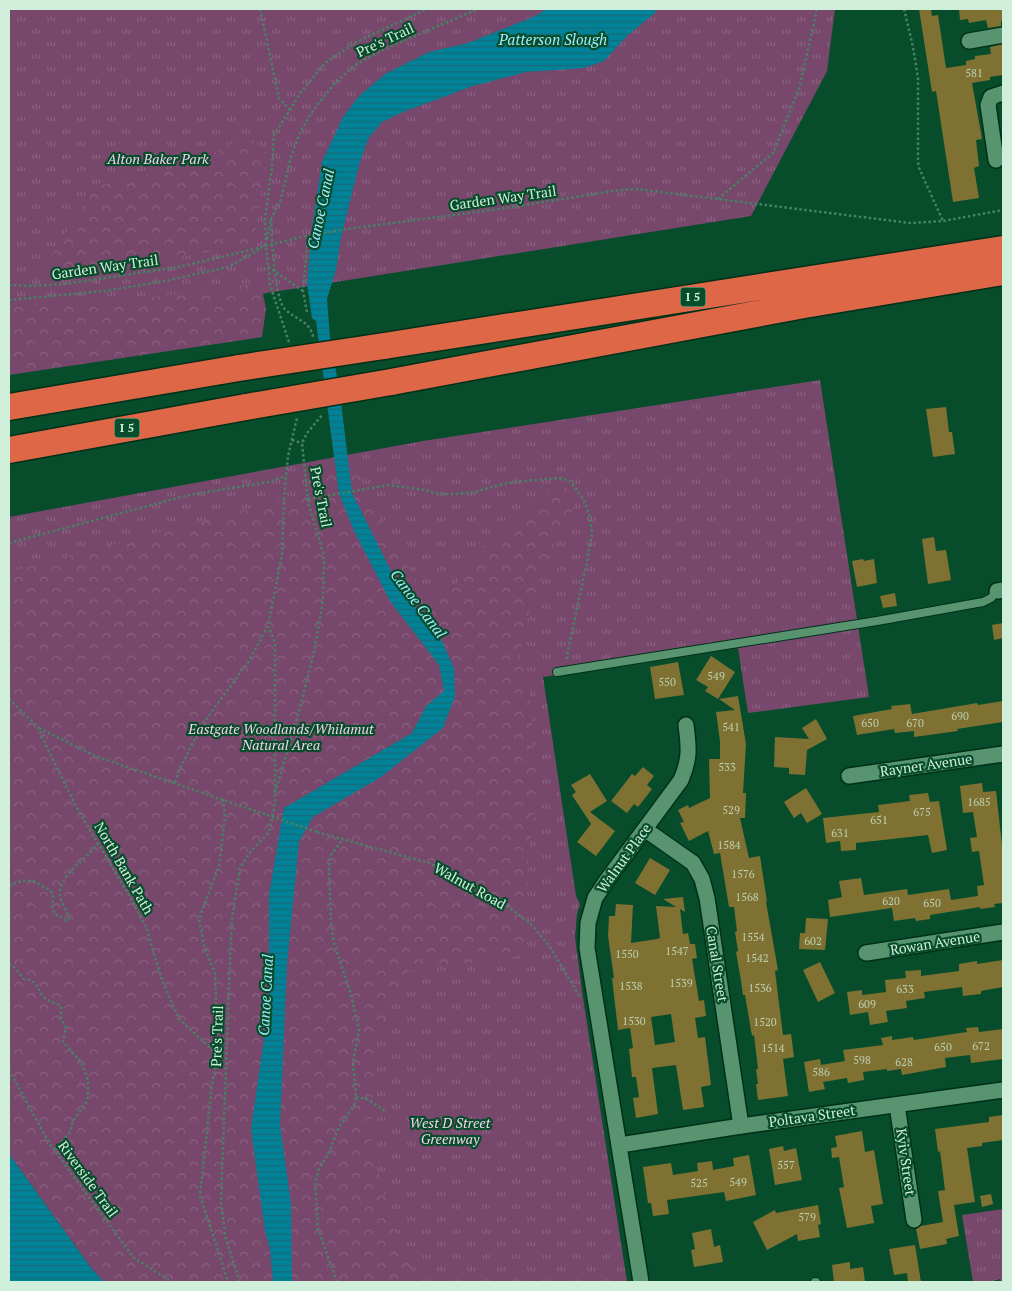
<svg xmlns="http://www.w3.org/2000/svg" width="1012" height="1291" font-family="'PT Serif',serif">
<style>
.grass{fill:url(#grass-tufts)}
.forest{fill:url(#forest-crowns)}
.water{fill:url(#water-rules)}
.building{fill:#7f7132;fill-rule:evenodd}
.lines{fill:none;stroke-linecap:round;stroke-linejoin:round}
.service-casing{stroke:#003018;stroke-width:10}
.minor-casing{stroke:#003018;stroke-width:18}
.motorway-casing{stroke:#003018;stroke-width:29}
.path{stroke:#488265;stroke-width:2.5;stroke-dasharray:2.5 2.5;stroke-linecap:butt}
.service{stroke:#57946f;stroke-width:8}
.minor{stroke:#57946f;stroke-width:15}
.motorway{stroke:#dd6747;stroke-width:26}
.motorway-bridge-casing{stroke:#003018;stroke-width:29;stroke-linecap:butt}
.path-bridge{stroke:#488265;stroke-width:2.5;stroke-dasharray:2.5 2.5;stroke-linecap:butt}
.motorway-bridge{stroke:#dd6747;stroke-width:26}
.labels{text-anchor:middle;stroke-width:4.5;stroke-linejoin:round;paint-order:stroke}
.number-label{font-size:11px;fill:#bcd0b1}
.shield{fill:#074d2c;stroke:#94bea6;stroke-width:1}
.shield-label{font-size:12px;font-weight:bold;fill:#d0efdb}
.street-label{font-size:14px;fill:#d0efdb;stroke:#074d2c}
.park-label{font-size:14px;font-style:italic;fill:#f5d2eb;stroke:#074d2c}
.water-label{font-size:15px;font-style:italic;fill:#a0eafe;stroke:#074d2c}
</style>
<defs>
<pattern id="grass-tufts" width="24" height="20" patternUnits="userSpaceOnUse" patternTransform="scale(1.25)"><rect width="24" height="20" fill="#78476c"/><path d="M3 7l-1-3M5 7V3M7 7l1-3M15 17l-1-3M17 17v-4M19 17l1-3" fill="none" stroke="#8a6280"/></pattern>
<pattern id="forest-crowns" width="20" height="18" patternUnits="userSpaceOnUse" patternTransform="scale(1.25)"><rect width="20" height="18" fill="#78476c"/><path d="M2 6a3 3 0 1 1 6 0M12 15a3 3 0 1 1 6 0" fill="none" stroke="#8a6280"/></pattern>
<pattern id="water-rules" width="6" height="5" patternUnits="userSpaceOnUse" patternTransform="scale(1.25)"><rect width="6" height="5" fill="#008299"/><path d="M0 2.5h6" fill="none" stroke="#196b76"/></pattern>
</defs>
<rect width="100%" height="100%" fill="#074d2c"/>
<g class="grass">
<path d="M9,9h826l-8,62 -76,145 -742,118z"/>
<path d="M820,380l49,317 -121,16 -10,-65 -195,29 33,219 4,8 -3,10 -2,23 7,54 45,291h-523l-95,-128v-637l414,-76z"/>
<path d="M1003,1209v73h-2l-1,-3 -11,3h-16l-11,-67z"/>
</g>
<g class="forest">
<path d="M248,134l19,20 -13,89 -139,27 -72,6 11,-26 43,-64 64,-14 55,-20z"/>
<path d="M261,283l5,26 -4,28 -253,38v-69l104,-4z"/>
<path d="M320,460l36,2 10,31 59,103 30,-11 33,-44 30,-19 26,-31 19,-6 14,13 -9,24 -12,17 -26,69 -11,48 11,41 6,88 -8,81 -2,89 -118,16 -34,69 -3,106 24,86 22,50h-125l-1,-79 -11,-78 7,-161 12,-123 14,-24 68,-40 62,-49 12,-33 -15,-58 -40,-48 -48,-96 -12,2 14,36 36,70 49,64 5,26 -18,15 -14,27 -128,75 -15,86v110l-9,185 5,41 5,19 3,33h-169l-13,-14 -82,-114v-582l303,-80z"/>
</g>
<g class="water">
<path d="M547,9h109l-1,4 -28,23 -23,25 -20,7 -58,4 -53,14 -70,26 -21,10 -14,17 -9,26 -18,72 -5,33 -9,29 3,39 10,56 12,99 48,96 40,48 14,31 1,28 -12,32 -62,49 -68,40 -14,24 -12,123 -7,161 11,78 1,79h-19l-3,-33 -5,-18 -14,-102 18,-125v-110l15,-86 128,-75 14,-27 18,-15 -5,-26 -49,-64 -36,-70 -15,-37 -23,-173 -4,-3 -5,-34 5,-57 10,-65 21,-45 15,-20 27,-23 44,-22 39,-9 65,-26z"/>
<path d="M9,1154l82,114 13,14h-95z"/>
</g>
<g class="building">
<path d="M919,9h12l1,7 6,-1 8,53 20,-3v-4l9,-2v-3l16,-2 -1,-7 13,-3v31l-13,2v3l-18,3 10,56 -6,1 3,26 -5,2 5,30 -26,4 -17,-111 -4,1z"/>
<path d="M959,9h44v12h-2v5l-13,2 -2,-8 -17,3 -1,-4 -8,1z"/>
<path d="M946,407l3,25h3l3,22 -22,3 -7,-48z"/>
<path d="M934,537l2,14 10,-1 5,30 -23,4 -6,-45z"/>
<path d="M863,559l1,2 10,-2 3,24 -20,4 -5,-26z"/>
<path d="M895,593l2,13 -14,2 -3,-12z"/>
<path d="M1003,623v15l-9,2 -2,-15z"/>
<path d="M711,656l24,16 -17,27 -13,-8 3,-4 -12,-7z"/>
<path d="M678,662l6,33 -29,4 -5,-32z"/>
<path d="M738,696l8,48 -3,49h3l-1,25h-5l9,40 11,-2 7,46h-1l12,68 -3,1 8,64 8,-1 3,23 -11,2 5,37 -30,4 -2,-16h2l-2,-15h2l-4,-34 -2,1 -7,-41h-2l-2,-14 -5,-29 2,-1 -3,-19 2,-1 -3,-24h-5l-9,-54 -6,1 -6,-23 -19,10 -9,-18 4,-1 -6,-12 10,-5 1,3 21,-10 -1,-39h11v-18l-4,-29 19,-2 -16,-11z"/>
<path d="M1003,701v21l-46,7 1,2 -44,6v-6l-19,2 -1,-4 -37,6 -4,-19 39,-7 -1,-3 19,-2 2,10 65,-11 1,2z"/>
<path d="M816,719l11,20 -20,11 -2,25 -16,-1v-6l-15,-1 1,-30 34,2 -7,-11z"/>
<path d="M643,767l11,9 -7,9 5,4 -14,18 -4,-3 -7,9 -16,-12 21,-27 3,2z"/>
<path d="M590,774l17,27 -17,11 25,19 -19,25 -19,-14 14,-18 -19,-29 4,-3 -5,-7z"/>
<path d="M982,783l1,9 13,-1 7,63v49l-9,1 1,3 -15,2v-2l-50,8v4l-14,2 -1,-3 -21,3 -2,-13 -62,9 -2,-17 14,-3 -3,-16 22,-3 3,17 43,-6 1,6 41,-6 2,11 27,-4 -1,-10 7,-1 -5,-34 -7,1 -2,-14 7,-1 -4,-25 -10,1 -3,-27z"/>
<path d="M806,788l16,26 -15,9 -6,-10 -7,5 -10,-16z"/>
<path d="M928,793l2,9 9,-1 8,49 -15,3 -4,-18 -72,8v7l-15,1 -1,-10 -14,2 -3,-25 56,-6 -1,-7 32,-4 -1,-6z"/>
<path d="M650,858l20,12 -15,25 -20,-12z"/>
<path d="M683,897l2,15 -5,-3 3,25 5,-1 2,11h5l2,14 -5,1 7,42 5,-1 2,16 -11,2 3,20 7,-1 6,48 -10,2 3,20 -21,3 -7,-45 -24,3 6,46 -22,4 -3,-20 6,-1 -3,-20h-4l-3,-28 4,-1 -3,-20 -12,2 -6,-52h2l-6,-42 1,-20h6l1,-12 17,1 -2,38 26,-4 3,-1 -4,-32 20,1 -13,-8zM671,1014l4,28 -20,3 -4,-28z"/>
<path d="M806,918l22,1 -3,31 -26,-1 1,-16h5z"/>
<path d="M1003,960v27l-22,4v3l-18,2 -1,-9 -38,5 1,6 -19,3 1,7 -21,3 2,11 -18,3 -2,-13 -18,3 -3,-23 15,-2v5l24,-3 -1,-12 21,-2 -1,-7 16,-1v6l38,-5v-7l18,-3v3z"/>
<path d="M820,962l15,31 -17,9 -15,-32z"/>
<path d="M978,1027l1,5 24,-3v30l-32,4 -1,-8 -25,3 1,9 -44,8 -1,-6 -14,2v-2l-24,3 1,8 -16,3 -1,-5 -24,4 2,7 -16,3 -5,-30 16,-3 1,6 24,-4 -2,-11 40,-5 -2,-7 11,-2v4l21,-3 1,3 53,-8 -1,-4z"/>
<path d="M1003,1115v25l-21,3v3l-15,2 8,54 -21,3 5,31 -13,3 1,5 -27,5 -4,-20 5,-3 22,-4 -5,-31 7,-1 -5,-39 -2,1 -3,-23 54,-7v-5z"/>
<path d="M862,1131l3,21 9,-2 9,54 -12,2 3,17 -27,5 -8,-40 5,-1 -5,-30 -7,1 -1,-10 6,-1 -2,-11z"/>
<path d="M783,1146l1,5 12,-3 6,32 -27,5 -6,-36z"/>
<path d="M749,1155l7,40 -30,6 -2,-9 -57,8 2,14 -16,2 -2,-13h-3l-5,-36 28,-4 2,12 25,-4 -1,-8 15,-2 1,9 21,-4 -1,-8z"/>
<path d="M991,1194l2,10 -11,3 -2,-11z"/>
<path d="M818,1205l3,19 -3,1 2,12 -22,4 -1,-7 -30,16 -14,-28 22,-12 1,3z"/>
<path d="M711,1229l3,18 6,-2 3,17 -29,5 -3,-17 4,-1 -3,-16z"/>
<path d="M915,1245l6,37h-13l-1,-9 -13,2 -5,-26z"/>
<path d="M850,1262v7l13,-2 2,15h-31l-2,-17z"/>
</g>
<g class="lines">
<defs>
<g id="service">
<path d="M557,672l320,-51 106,-19 8,-4 6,-7"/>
<path d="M815,1282h1"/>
</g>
<g id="minor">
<path d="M969,41l34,-6"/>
<path d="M996,160l-8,-55 3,-8 12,-4"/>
<path d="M997,591l6,-1"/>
<path d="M849,776l154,-22"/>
<path d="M646,830l47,33 9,16 5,19 34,228"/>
<path d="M866,953l137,-21"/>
<path d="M897,1105l17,115"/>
<path d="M620,1145l121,-19 262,-36"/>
<path d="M641,1282l-54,-334 1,-25 7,-25 12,-18 74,-100c9,-21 8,-32 5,-55"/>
</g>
<g id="motorway">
<path d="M384,346l619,-97"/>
<path d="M391,382l413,-77 199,-33"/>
<path d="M9,407l230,-39"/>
<path d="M9,450l237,-43"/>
</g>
</defs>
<use href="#service" class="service-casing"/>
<use href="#minor" class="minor-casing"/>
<use href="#motorway" class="motorway-casing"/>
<g class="path">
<path d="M260,9l19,89 11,12"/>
<path d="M904,9l9,38 5,31v84l1,6 24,53"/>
<path d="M718,199l55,-46 26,-64 18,-80"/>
<path d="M271,219c1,17 3,76 13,89 9,11 26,12 29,29"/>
<path d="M267,239l4,-20 10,-20 10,-42 10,-27 14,-22 19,-24 21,-19 27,-15 96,-41"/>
<path d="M307,245l-4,46 4,21"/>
<path d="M268,267l35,24"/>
<path d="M9,285l20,1 36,-2 113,-17 52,-12 71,-18 46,-8 152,-20 121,-19 16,-1 17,2 257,32 33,-2 60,-11"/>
<path d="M9,300l96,-9 60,-10 63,-14 34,-19"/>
<path d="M289,342l-19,-57 -4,-40 -1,-26 7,-52 2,-32 27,-43 24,-29 31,-21 71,-33"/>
<path d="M292,440l10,3"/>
<path d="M308,499l81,-14 36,5 12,4h18l20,-2 28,-8 21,-3 35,-3 11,3 14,19 5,14 3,18 -4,25 -22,103"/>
<path d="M9,543l180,-48 79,-13 18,-6"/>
<path d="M9,699l29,28 11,25 29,58 52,87 16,30 16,53 17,39 39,36"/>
<path d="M39,728l56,28 172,59"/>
<path d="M175,782l5,-14 22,-43 47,-64 19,-35 14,-71 2,-57 4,-42 9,-38"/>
<path d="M275,793l23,-78 16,-63 9,-51 1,-45 -16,-54 -6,-59 5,-10 16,-19"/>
<path d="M223,799l2,17 -6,50 -20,53 5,27 11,27 3,82 -6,29 -12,111 28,87"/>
<path d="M317,832l112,31 65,33 37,28 19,23 30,50"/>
<path d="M9,886c11,-5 22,-9 33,0 3,2 8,3 10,7 3,6 -2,13 2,19 2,5 8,4 12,9l3,-3c-2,-8 -8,-14 -9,-22 -2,-22 27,-36 38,-53"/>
<path d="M9,964l5,3 10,12c17,2 11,11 21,19 4,4 11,5 16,8v12l5,10 -3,14 18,20 7,18v16l-1,5 -14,20 -3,11 -16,19"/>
<path d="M9,1070l42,76 83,112 38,24"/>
<path d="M356,1097l11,2 18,12"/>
<path d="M240,1282l-14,-42 -5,-37 9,-245 2,-40 8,-50 11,-17 18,-19 6,-27v-162l-6,-16"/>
<path d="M337,1282l-19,-53 -3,-46 4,-15 10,-15 9,-24 16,-24 2,-8 -3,-35 6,-32 -8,-36 -17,-51 -3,-20 -2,-57 2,-11 12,-16"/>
</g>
<use href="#service" class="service"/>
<use href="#minor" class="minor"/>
<use href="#motorway" class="motorway"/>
<defs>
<g id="motorway-bridge">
<path d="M239,368l145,-22"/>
<path d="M246,407l145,-25"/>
</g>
</defs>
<use href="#motorway-bridge" class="motorway-bridge-casing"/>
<path class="path-bridge" d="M267,815l50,17"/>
<use href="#motorway-bridge" class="motorway-bridge"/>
</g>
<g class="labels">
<g class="number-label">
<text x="974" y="77">581</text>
<text x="716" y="680">549</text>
<text x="667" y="686">550</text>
<text x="960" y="720">690</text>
<text x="870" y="727">650</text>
<text x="915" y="727">670</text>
<text x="731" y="731">541</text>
<text x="727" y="771">533</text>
<text x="979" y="806">1685</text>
<text x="731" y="814">529</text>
<text x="922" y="816">675</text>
<text x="879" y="824">651</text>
<text x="840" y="837">631</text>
<text x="729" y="849">1584</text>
<text x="743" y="878">1576</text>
<text x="747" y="901">1568</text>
<text x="891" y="905">620</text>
<text x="932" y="907">650</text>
<text x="753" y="941">1554</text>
<text x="813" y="945">602</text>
<text x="677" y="955">1547</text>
<text x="627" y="958">1550</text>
<text x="757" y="962">1542</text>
<text x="681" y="987">1539</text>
<text x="631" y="990">1538</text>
<text x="760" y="992">1536</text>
<text x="905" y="993">633</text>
<text x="867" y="1008">609</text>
<text x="634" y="1025">1530</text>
<text x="765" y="1026">1520</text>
<text x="981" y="1050">672</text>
<text x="943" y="1051">650</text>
<text x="773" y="1052">1514</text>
<text x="862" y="1064">598</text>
<text x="904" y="1066">628</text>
<text x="821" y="1076">586</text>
<text x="786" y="1169">557</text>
<text x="738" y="1186">549</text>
<text x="699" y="1187">525</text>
<text x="807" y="1221">579</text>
</g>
<g class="shield">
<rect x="680.5" y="287.5" width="25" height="19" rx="4"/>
<rect x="114.5" y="418.5" width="25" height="19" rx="4"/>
</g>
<g class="shield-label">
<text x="693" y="301">I 5</text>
<text x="127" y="432">I 5</text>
</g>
<g class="street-label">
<text transform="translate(385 40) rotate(-25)" y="5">Pre's Trail</text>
<text transform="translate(503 198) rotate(-8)" y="5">Garden Way Trail</text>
<text transform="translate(105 267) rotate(-8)" y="5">Garden Way Trail</text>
<text transform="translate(321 497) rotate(79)" y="5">Pre's Trail</text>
<text transform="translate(926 765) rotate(-8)" y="5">Rayner Avenue</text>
<text transform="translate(624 858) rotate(-54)" y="5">Walnut Place</text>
<text transform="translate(124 868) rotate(60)" y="5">North Bank Path</text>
<text transform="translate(470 886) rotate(29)" y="5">Walnut Road</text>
<text transform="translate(935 943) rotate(-9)" y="5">Rowan Avenue</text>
<text transform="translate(717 964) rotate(81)" y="5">Canal Street</text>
<text transform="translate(217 1036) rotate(-88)" y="5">Pre's Trail</text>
<text transform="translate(812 1116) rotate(-8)" y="5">Poltava Street</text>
<text transform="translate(906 1162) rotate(82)" y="5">Kyiv Street</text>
<text transform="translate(88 1179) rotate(54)" y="5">Riverside Trail</text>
</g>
<g class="park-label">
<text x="158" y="164">Alton Baker Park</text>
<text x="281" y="734">Eastgate Woodlands/Whilamut<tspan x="281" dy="16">Natural Area</tspan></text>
<text x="450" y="1128">West D Street<tspan x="450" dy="16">Greenway</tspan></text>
</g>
<g class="water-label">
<text x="553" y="45">Patterson Slough</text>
<text transform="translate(321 209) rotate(-78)" y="5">Canoe Canal</text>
<text transform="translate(418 604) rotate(53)" y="5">Canoe Canal</text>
<text transform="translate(266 995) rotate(-87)" y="5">Canoe Canal</text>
</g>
</g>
<rect width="1012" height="1291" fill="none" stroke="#d0efdb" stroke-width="20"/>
</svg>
